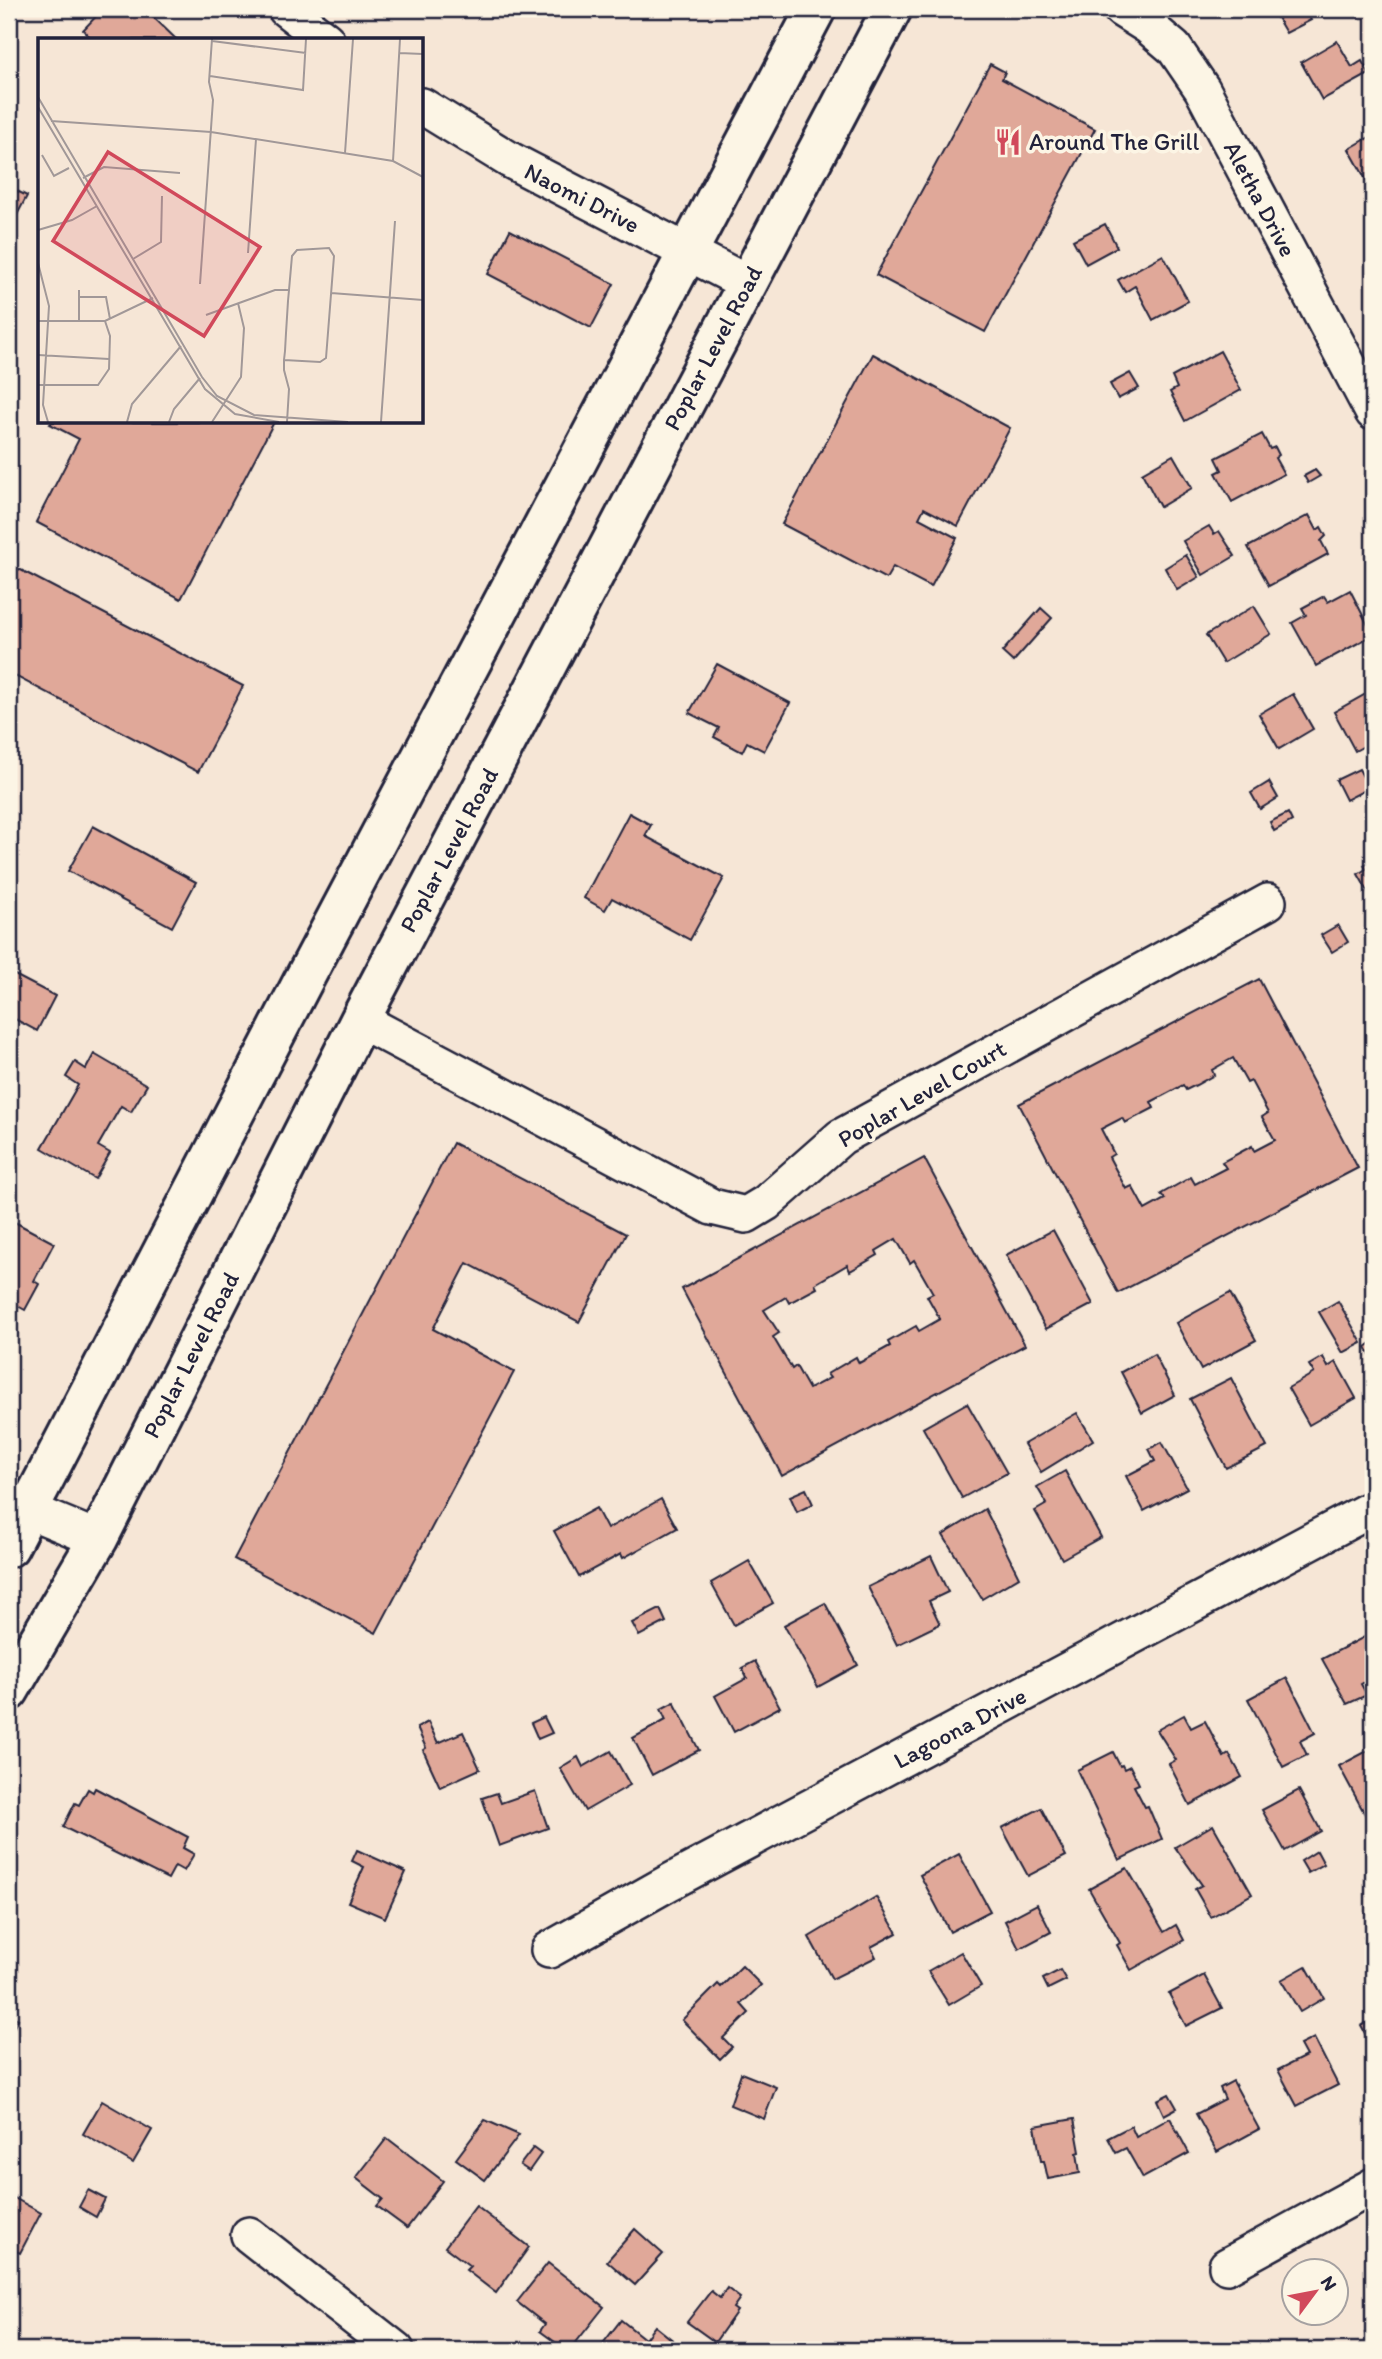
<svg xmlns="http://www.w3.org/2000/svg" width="1382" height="2359" font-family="Itim,sans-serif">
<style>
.building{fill:#e0a899;stroke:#22223b;stroke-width:2;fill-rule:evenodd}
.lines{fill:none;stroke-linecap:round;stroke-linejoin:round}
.minor-casing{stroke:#22223b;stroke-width:40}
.major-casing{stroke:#22223b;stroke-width:44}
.minor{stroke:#fcf5e5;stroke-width:35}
.major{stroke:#fcf5e5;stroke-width:38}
.labels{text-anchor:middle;stroke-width:7;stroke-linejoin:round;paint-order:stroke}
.poi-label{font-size:24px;fill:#22223b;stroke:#fcf5e5;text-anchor:start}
.street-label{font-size:24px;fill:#22223b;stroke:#fcf5e5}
.inset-road{fill:none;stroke:#a19898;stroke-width:2}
.view{fill:#d1495b;fill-opacity:0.15;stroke:#d1495b;stroke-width:3.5}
.inset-edge{fill:none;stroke:#22223b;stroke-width:3.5}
</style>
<rect width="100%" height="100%" fill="#f6e6d6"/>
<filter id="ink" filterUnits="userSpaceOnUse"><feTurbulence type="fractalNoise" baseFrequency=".0143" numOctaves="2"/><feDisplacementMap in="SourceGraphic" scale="14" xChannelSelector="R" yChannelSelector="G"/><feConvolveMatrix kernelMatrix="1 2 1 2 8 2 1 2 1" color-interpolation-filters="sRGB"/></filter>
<g filter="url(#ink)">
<g class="building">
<path d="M103,9h42l32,31h-84l-10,-10z"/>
<path d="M1272,9h32l7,11 -25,13z"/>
<path d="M1337,41l15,26 10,-6 7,13 -47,26 -21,-38z"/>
<path d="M990,64l15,8 -3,7 93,50 -110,203 -109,-57z"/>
<path d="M9,130l8,8 -8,9z"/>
<path d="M1373,135v54l-1,1 -23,-41z"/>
<path d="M9,187l18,9 -18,34z"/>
<path d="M1105,224l12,23 -31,17 -13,-24z"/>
<path d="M510,230l104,54 -23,44 -103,-54z"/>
<path d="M1163,255l25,46 -35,19 -18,-34 -10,6 -7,-12z"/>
<path d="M1220,351l21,39 -56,31 -15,-29 7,-4 -5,-11z"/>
<path d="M873,354l137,74 -52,98 -34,-18 -5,10 38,20 -26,49 -38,-20 -7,12 -104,-55z"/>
<path d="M1130,373l9,15 -21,11 -8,-15z"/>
<path d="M52,422h222l-93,177 -145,-77 43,-83 -29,-15z"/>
<path d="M1262,434l8,15 5,-2 4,8 -4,3 9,16 -52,28 -16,-29 6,-3 -6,-12z"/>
<path d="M1173,455l19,33 -32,19 -18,-34z"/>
<path d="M1315,470l5,6 -12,7 -4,-7z"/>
<path d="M1309,515l8,15 4,-3 5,9 -5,5 7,13 -59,32 -21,-39z"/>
<path d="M1209,526l5,8 5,-3 16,25 -32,19 -20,-34z"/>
<path d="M1186,555l13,22 -22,13 -12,-22z"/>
<path d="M15,567l228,119 -45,86 -189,-99v-98z"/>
<path d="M1350,590l23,45 -57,31 -24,-43 14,-8 -4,-7 22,-12 4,6z"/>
<path d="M1254,606l17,28 -48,29 -17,-28z"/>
<path d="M1041,608l11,10 -39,44 -11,-10z"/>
<path d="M717,664l73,39 -26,48 -17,-9 -5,10 -28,-15 5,-9 -30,-15z"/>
<path d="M1373,690v51l-18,10 -21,-39z"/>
<path d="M1293,694l20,35 -34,20 -20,-35z"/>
<path d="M1359,769l10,19 -23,12 -10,-20z"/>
<path d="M1269,782l9,16 -18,11 -9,-16z"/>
<path d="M629,813l22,12 -6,11 79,42 -34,62 -78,-42 -7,12 -21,-12z"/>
<path d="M1288,813l4,8 -18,10 -4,-9z"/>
<path d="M93,826l103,56 -24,45 -104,-56z"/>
<path d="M1373,859v41l-15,-26 8,-5 -2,-4z"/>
<path d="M1338,925l10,17 -16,10 -11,-17z"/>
<path d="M9,972l46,24 -18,35 -28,-15z"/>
<path d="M1259,979l99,189 -240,125 -99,-189zM1233,1058l14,25 4,-2 17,32 -6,4 13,23 -21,11 -2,-5 -30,16 4,6 -31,16 -4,-7 -30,17 4,5 -20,11 -13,-24 -6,3 -17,-32 5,-3 -13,-25 21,-11 3,5 29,-15 -3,-6 32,-17 3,5 10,-5 18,-10 -2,-5z"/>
<path d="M94,1054l53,31 -16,27 -10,-6 -23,40 12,7 -15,26 -53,-31 36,-63 -12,-8 9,-15 11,7z"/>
<path d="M453,1143l173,91 -47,88 -112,-59 -34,66 81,43 -138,261 -142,-74z"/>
<path d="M924,1158l101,187 -243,131 -100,-187zM896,1239l14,24 4,-3 19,33 -6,3 13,23 -21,12 -3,-5 -28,16 2,4 -31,17 -3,-6 -29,17 3,4 -21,11 -13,-23 -4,3 -19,-32 6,-4 -15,-23 22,-13 3,6 28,-15 -2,-4 32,-19 3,6 28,-16 -2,-4z"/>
<path d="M9,1219l45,24 -20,38 5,3 -14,26 -16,-9z"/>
<path d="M1053,1230l40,74 -47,25 -40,-74z"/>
<path d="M1230,1293l26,47 -55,30 -25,-47z"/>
<path d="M1338,1301l24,42 -19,10 -24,-41z"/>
<path d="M1373,1342v18l-7,-13z"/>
<path d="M1154,1354l21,41 -33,18 -21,-41z"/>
<path d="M1323,1357l5,10 8,-5 20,36 -47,27 -21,-37 26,-15 -5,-8z"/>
<path d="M1231,1378l36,69 -41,21 -36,-69z"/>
<path d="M967,1403l40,70 -45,25 -39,-70z"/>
<path d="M1077,1413l16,27 -52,32 -17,-28z"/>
<path d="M1162,1442l25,46 -43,23 -18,-35 29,-15 -6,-12z"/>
<path d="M1065,1471l36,66 -39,22 -27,-48 12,-7 -10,-17z"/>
<path d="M806,1489l7,15 -16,8 -7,-16z"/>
<path d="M661,1499l16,29 -54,30 -2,-4 -42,23 -25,-46 42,-23 11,21z"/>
<path d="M985,1509l34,68 -37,22 -39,-64z"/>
<path d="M931,1556l17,36 -19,9 11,23 -43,21 -29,-58z"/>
<path d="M749,1561l24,42 -39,22 -23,-42z"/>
<path d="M825,1603l33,62 -40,22 -34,-62z"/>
<path d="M660,1609l6,13 -27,14 -7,-13z"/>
<path d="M1368,1635l5,11v31l-12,7 6,11 -20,9 -25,-45z"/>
<path d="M755,1661l25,46 -46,25 -19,-36 32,-18 -5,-10z"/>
<path d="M1287,1678l28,55 -15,8 7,14 -24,12 -35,-68z"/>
<path d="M674,1702l25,48 -47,25 -19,-37 33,-18 -5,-11z"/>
<path d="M1184,1715l7,13 14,-7 19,36 5,-3 13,23 -52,28 -21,-41 7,-4 -19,-30z"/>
<path d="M544,1717l8,16 -14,6 -7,-16z"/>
<path d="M428,1722l10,21 25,-11 17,37 -40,18 -17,-37 3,-2 -9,-20z"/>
<path d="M1373,1748v64l-7,4 -27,-50z"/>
<path d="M611,1751l19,34 -45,26 -25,-43 18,-11 5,10z"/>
<path d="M1113,1752l7,14 2,-1 2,4 6,-3 9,18 -5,2 11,21 3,-1 14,33 -43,21 -42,-90z"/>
<path d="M95,1788l93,49 -5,11 11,6 -10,17 -9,-5 -7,13 -105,-52 12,-24 4,2 9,-16 5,3z"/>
<path d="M1299,1790l22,41 -36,20 -23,-41z"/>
<path d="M535,1791l13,37 -49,18 -17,-48 15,-5 4,10z"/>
<path d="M1041,1808l25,48 -38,20 -26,-48z"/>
<path d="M1213,1825l39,69 -41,23 -16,-28 7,-4 -27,-38z"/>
<path d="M357,1850l49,22 -21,46 -37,-16 16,-35 -12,-6z"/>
<path d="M1317,1851l7,13 -16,9 -7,-12z"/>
<path d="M959,1854l31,57 -40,21 -30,-57z"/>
<path d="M1127,1868l37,64 12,-7 8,15 -53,30 -14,-25 3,-2 -31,-54z"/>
<path d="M876,1897l21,36 -26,14 5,10 -44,22 -23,-42z"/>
<path d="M1037,1904l14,28 -32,17 -14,-28z"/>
<path d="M1373,1933v21l-9,-17z"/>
<path d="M961,1952l20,34 -32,19 -21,-34z"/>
<path d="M742,1966l19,19 -20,19 8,9 -26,25 9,9 -12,12 -38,-39 36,-36 3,3z"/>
<path d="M1306,1966l18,32 -24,14 -19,-32z"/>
<path d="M1060,1970l6,10 -18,9 -5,-10z"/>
<path d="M1204,1975l18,33 -36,18 -17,-32z"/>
<path d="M9,2014l9,5 -9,18z"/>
<path d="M1373,2019v29l-12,-22z"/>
<path d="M1314,2038l24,47 -41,21 -19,-36 28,-14 -6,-11z"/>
<path d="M741,2073l35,14 -12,32 -34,-14z"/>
<path d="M1233,2081l26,48 -42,23 -21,-38 29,-15 -5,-11z"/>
<path d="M1169,2094l8,14 -13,7 -7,-15z"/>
<path d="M102,2101l50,29 -19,33 -50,-29z"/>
<path d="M1170,2118l19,35 -46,25 -17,-30 -10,5 -8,-15 23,-12 5,11z"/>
<path d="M1074,2119l6,33 -3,1 3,20 -32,6 -4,-18h-3l-6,-35z"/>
<path d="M485,2120l34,15 -34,45 -29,-21z"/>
<path d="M387,2138l56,43 -36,47 -30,-22 6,-7 -27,-21z"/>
<path d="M533,2148l8,6 -12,17 -9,-6z"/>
<path d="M88,2190l17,9 -9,18 -17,-10z"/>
<path d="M9,2195l32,18 -21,40 -11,-5z"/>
<path d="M476,2206l53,41 -33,46 -30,-23 4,-4 -25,-19z"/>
<path d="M635,2229l28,25 -28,31 -28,-24z"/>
<path d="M548,2263l56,44 -34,43h-4l-26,-19 5,-7 -28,-22z"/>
<path d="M727,2288l13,10 -7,10 4,3 -22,31 -28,-20 24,-31 9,7z"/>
<path d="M621,2320l24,19 10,-13 25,20 -3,4h-79z"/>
<path d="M1373,2328v19l-8,-14z"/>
<path d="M220,2342l10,8h-16z"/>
</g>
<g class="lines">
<defs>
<g id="minor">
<path d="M286,9l40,31"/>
<path d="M1121,9l27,17 26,22 28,41 171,323"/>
<path d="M422,106l88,54 237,123"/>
<path d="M360,1020l352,187 34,8 20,-12 75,-66 427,-235"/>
<path d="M9,1499l19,11 70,29"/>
<path d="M549,1950l121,-68 703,-374"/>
<path d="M249,2235l147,115"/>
<path d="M1227,2266l146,-80"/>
</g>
<g id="major">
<path d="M9,1547l292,-562 515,-976"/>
<path d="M9,1691l89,-152 262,-519 532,-1011"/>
</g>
</defs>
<use href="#minor" class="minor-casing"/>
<use href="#major" class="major-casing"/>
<use href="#minor" class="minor"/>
<use href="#major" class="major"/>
</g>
</g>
<defs>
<symbol id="restaurant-bare" viewBox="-9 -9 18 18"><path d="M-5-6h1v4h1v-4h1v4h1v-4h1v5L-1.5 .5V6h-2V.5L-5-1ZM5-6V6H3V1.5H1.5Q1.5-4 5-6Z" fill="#d1495b" stroke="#fcf5e5" stroke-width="2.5" paint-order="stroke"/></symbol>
</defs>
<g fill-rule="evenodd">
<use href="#restaurant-bare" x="989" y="123" width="38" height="38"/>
</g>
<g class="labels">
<g class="poi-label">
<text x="1029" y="150">Around The Grill</text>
</g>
<g class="street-label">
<text transform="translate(582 198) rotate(27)" y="8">Naomi Drive</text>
<text transform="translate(1260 199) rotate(62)" y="8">Aletha Drive</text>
<text transform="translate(713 348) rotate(-62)" y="8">Poplar Level Road</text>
<text transform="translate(449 850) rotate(-62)" y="8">Poplar Level Road</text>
<text transform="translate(922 1094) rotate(-30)" y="8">Poplar Level Court</text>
<text transform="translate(191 1355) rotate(-63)" y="8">Poplar Level Road</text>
<text transform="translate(960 1728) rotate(-28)" y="8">Lagoona Drive</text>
</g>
</g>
<g transform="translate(38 38)">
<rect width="385" height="385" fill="#f6e6d6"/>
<path class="inset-road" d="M174,3l94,12M361,15l24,1M172,38l93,14 3,-51M0,59l164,280 15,19 37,19 94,7M0,69l167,282 30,25 44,8M13,83l160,11 182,29 30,16M307,115l8,-114M4,117l12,21 15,-8M355,123l7,-122M45,140l21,-11 76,6M0,192l34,-10 25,-14M210,215l8,-114M95,221l28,-17 1,-46M0,225l11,43 -6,99 5,17M162,246l13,-184 -4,-18 3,-43M41,252v31M293,255l92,7M41,259h27l4,22M168,277l69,-25h14M0,283h67l48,-23M0,317l71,4M246,322l36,2 6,-4 8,-102 -5,-8 -32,2 -5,6 -3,34 -1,11 -2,32 -1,18 -1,9v10l5,19 -2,33M0,347h60l11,-16 1,-33 -5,-15M89,384l5,-18 49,-58M131,384l5,-13 26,-31M174,384l29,-45 3,-49 -6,-25M343,384l14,-201"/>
<path class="view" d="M70,114l152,95 -56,89 -151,-95z"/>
<rect width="385" height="385" class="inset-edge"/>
</g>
<rect width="1382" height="2359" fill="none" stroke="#fcf5e5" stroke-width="35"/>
<rect x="18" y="18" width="1347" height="2324" fill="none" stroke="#22223b" stroke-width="2.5" filter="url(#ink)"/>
<g transform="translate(1315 2292) rotate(58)"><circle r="33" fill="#fcf5e5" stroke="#a5a1a1" stroke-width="2"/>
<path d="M0-5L12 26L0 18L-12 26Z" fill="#d1495b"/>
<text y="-10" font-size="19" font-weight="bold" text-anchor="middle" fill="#22223b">N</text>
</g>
</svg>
